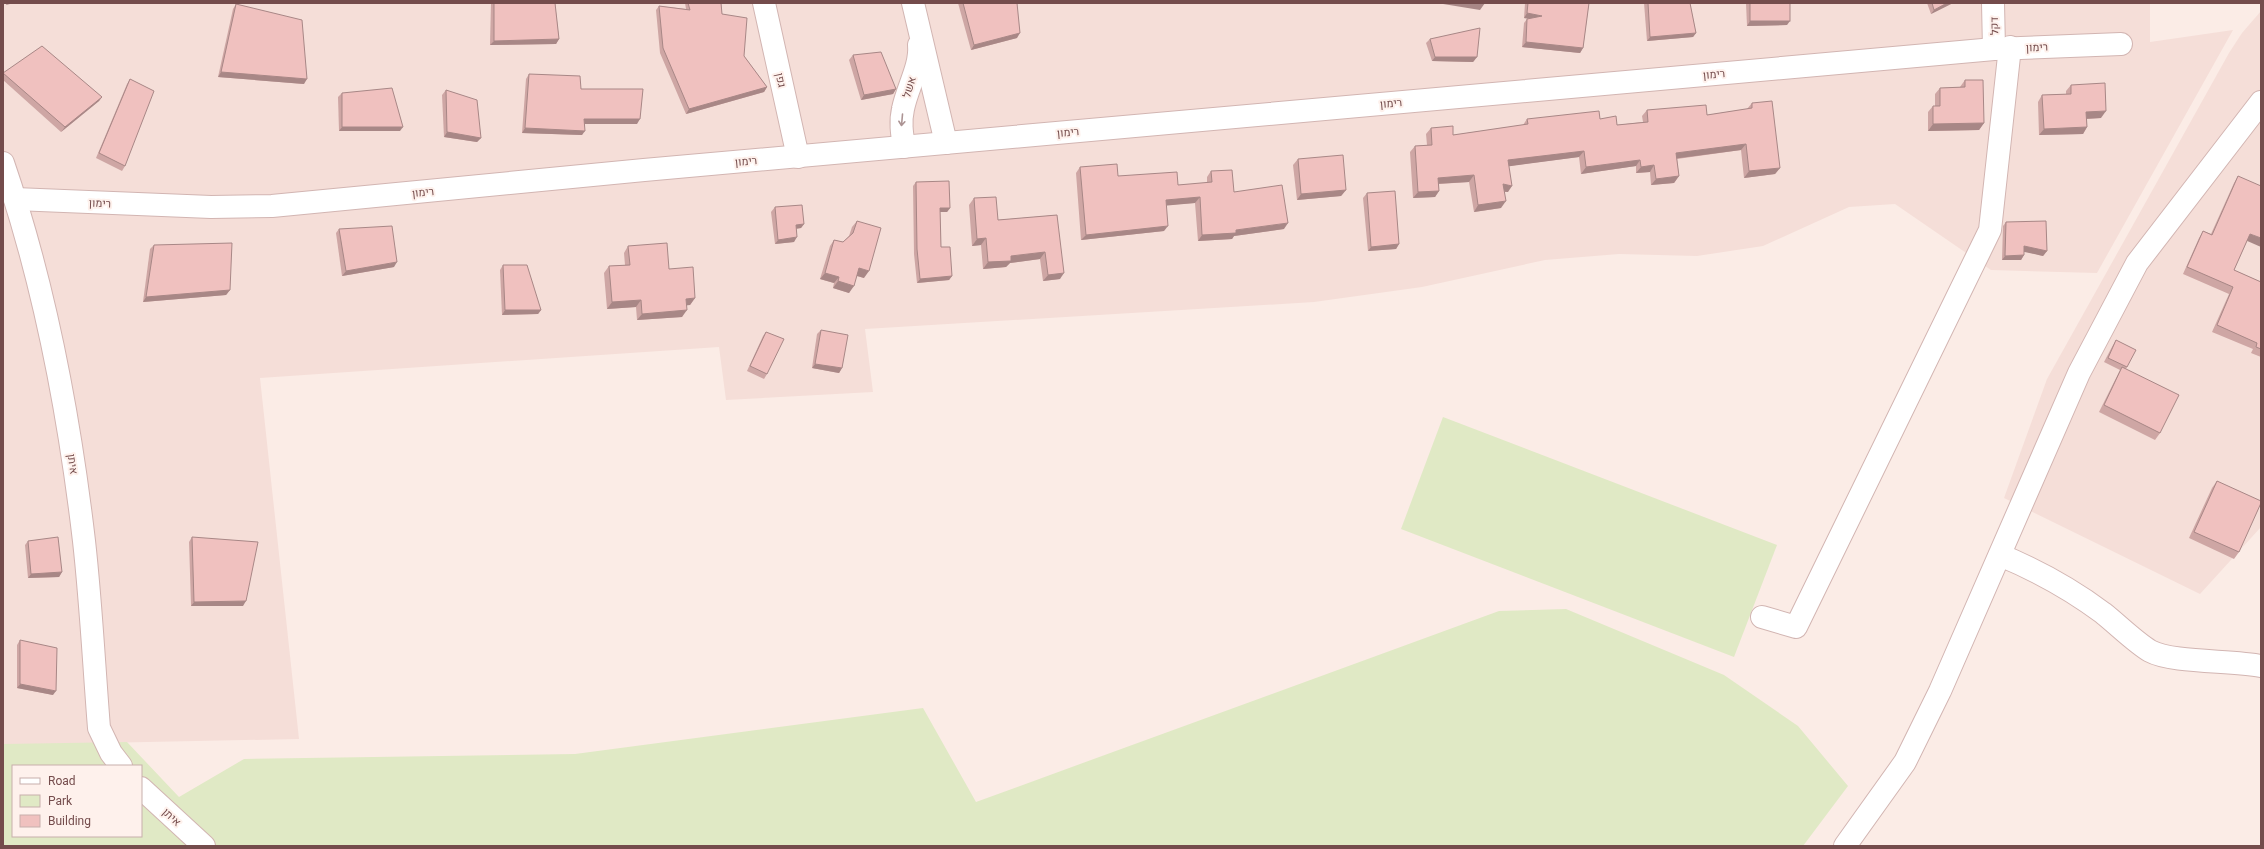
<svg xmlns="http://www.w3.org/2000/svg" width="2264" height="849" font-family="Roboto,Heebo,sans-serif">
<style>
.residential{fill:#f5ded8}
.green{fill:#e0e9c5;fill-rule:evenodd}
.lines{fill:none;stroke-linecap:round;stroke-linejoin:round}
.minor-casing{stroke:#d2b5b2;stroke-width:24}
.minor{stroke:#fff;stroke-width:22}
.wall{fill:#cea6a4}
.shaded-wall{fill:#a88786}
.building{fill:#f0c1bf;stroke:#a88786}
.oneway{stroke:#ac9494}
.labels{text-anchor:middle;stroke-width:4;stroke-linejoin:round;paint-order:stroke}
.street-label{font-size:11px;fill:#744c4c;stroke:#fef1ec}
</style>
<rect width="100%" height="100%" fill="#fbece6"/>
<g class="residential">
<path d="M3,3h2147v39l83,-12 -136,243 -106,-3 -96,-66 -46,3 -86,39 -66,10 -78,-2 -74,6 -123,27 -108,15 -449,27 8,63 -147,8 -7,-53 -459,31 39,361 -296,6z"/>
<path d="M2261,11v516l-61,67 -196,-96 43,-119 182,-326 13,-20z"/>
</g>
<g class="green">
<path d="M1443,417l334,128 -43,112 -333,-128z"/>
<path d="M1566,609l158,66 74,51 50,60 -45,60h-1800v-102l124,-2 52,55 65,-38 331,-5 348,-46 53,94 523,-191zM13,766h128v70h-128z"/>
</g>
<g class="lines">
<defs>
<g id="minor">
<path d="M764,3l34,154"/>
<path d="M913,3l33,140"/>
<path d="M1993,3l1,46"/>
<path d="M904,147c-2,-13 -4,-25 -1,-38 4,-21 18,-43 16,-64"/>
<path d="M3,163c42,122 66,250 81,378 7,62 10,125 15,187l12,25 10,13"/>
<path d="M15,199l196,8 61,-1 372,-36 1350,-121 127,-5"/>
<path d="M2000,555c36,15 71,34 103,58 14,11 32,29 47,38 22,12 82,9 111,15"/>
<path d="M1762,617l34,10 194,-397 20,-183"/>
<path d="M141,788l63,58"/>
<path d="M1845,846l60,-84 35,-71 139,-318 58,-110 124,-161"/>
</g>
</defs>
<use href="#minor" class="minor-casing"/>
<use href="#minor" class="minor"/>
</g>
<g class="wall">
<path d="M491,3h64l4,36 -3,5 -66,1z"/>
<path d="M685,3h36l1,11 22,42 23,31 -3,5 -78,22 -26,-61 -4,-43 3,-4 27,3z"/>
<path d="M958,3h59v35l-46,12z"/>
<path d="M1525,3h64l-6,45 -3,5 -58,-6 2,-24 3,-4h2l-5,-1z"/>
<path d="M1644,3h46l6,30 -3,4 -46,4z"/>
<path d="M1746,3h44l-3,22 -40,1z"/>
<path d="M1927,3h26l-22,11z"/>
<path d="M236,4l68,80 -86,-7 15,-68z"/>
<path d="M1430,39l47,18 -4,5 -41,-1 -6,-18z"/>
<path d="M853,55l43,34 -3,5 -32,6 -12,-40z"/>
<path d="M3,73l99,24 -3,4 -38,31 -58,-52z"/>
<path d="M529,74l52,15 56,35h-52l-3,11 -60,-2 4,-54z"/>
<path d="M130,79l-5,87 -3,5 -26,-13 31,-74z"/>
<path d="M1965,80l19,43 -5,7 -51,1v-19l5,-6h2v-12l5,-6 20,-1z"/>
<path d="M2071,85l30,33 -14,1v8l-4,7 -44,1 -1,-33 4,-7 24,-1v-3z"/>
<path d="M446,90l35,48 -4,4 -33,-5 -2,-42z"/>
<path d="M342,93l58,38h-61l-1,-34z"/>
<path d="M1752,103l28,65 -5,6 -31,4 -3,-28 -64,9 2,17 -5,7 -23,2 -1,-13 -14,1v-7l-55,8 -2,-17 -70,9 -1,26h-4l-3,16 -27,4 -5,-30 -30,2v7l-4,6 -22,1 -3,-46 5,-6 12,-1 -1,-11 5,-6 22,7 70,-10 4,-6h73l17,6 26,-3 -1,-6 5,-6 60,5 40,-6z"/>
<path d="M1298,159l48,31 -5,6 -44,4 -4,-35z"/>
<path d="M1080,167l38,9 60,9 29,-2v-6l4,-6 23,21 50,37 -50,7 -2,3 -34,2 -3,-38 -29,2 -2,26 -83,9 -5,-67z"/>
<path d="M2238,176l9,65 -13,29 27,12v75l-10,-4 2,-4 -41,-17 17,-38 -46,-20 16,-36 4,-7 8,3 23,-51z"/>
<path d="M916,182l34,26 -3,4h-7l1,35 11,29 -3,4 -32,3 -3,-29 -1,-68z"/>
<path d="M1367,193l32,51 -3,5 -28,2 -5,-53z"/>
<path d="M974,198l24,22 59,-5 3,64 -17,2 -3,-22 -30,4 -4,4 -23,2 -2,-24 -9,1 -3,-41z"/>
<path d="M775,207l29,17 -3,4 -5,1 -2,13 -19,2 -4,-32z"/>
<path d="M857,221l7,57 -7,-2 -8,17 -16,-5 1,-5 -14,-4 10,-33 4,-6 9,2 6,-6 3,-9z"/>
<path d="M2006,222l41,29 -4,5 -19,-5v4l-3,5h-19l1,-34z"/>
<path d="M339,229l55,38 -52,9 -6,-43z"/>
<path d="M154,245l76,45 -4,5 -83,7 7,-53z"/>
<path d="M628,246l41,23 26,29 -5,7h-4l-4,12 -45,3 -1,-13 -29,2 -3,-36 5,-7 16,-1 -1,-12z"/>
<path d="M503,265l38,45 -3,4 -36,1 -2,-45z"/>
<path d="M821,330l21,38 -3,5 -27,-5 5,-34z"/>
<path d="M766,332l1,42 -3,5 -17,-8 16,-35z"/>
<path d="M2116,340l11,27 -1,2 34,64 -5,7 -56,-28 21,-42 -16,-8 9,-17z"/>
<path d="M2217,481l22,71 -5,7 -45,-21 23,-50z"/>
<path d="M192,537l51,69h-52l-2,-64z"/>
<path d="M28,541l34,31 -3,5 -31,1 -3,-33z"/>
<path d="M20,640l33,55 -36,-7v-43z"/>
</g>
<g class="shaded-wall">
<path d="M7,3h7l-8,2z"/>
<path d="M1437,3h48l-5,7z"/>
<path d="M1947,3h6l-22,11 3,-4z"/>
<path d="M1527,13l15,3 -3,4 -15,-2z"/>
<path d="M1750,21h40l-3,4 -40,1z"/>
<path d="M1020,33l-3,5 -46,12 3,-5z"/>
<path d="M1696,33l-3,4 -46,4 3,-4z"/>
<path d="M559,39l-3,5 -66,1 4,-4z"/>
<path d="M1526,42l57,6 -3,5 -58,-6z"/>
<path d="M1435,57h42l-4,5 -41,-1z"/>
<path d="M221,72l86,7 -3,5 -86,-7z"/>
<path d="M767,87l-3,5 -78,22 3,-5z"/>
<path d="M896,89l-3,5 -32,6 3,-5z"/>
<path d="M102,97l-3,4 -38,31 4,-5z"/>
<path d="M2106,111l-5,7 -19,1 4,-7z"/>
<path d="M584,119h56l-3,5h-56z"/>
<path d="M1984,123l-5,7 -51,1 5,-7z"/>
<path d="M342,127h61l-3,4h-61z"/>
<path d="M2087,127l-4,7 -44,1 5,-6z"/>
<path d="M525,128l60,3 -3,4 -60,-2z"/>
<path d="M447,132l34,6 -4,4 -33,-5z"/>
<path d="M1746,144l-5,6 -69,9 4,-6z"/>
<path d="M1584,151l-5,6 -75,10 4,-7z"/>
<path d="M1640,160l-4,6 -55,8 5,-7z"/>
<path d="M1654,165l-4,7 -14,1 5,-6z"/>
<path d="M1780,168l-5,6 -31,4 5,-7z"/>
<path d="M1474,175l-5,7 -35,2 4,-6z"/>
<path d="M1679,176l-5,7 -23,2 5,-6z"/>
<path d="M1503,184l9,2 -4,6 -9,-1z"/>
<path d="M1346,190l-5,6 -44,4 4,-6z"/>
<path d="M1439,191l-4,6 -22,1 5,-6z"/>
<path d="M1200,197l-5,6 -33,3 4,-6z"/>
<path d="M1506,201l-5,7 -27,4 4,-7z"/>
<path d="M940,208h10l-3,4h-10z"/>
<path d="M1288,223l-4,6 -50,7 -2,3 -34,2 4,-6z"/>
<path d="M804,224l-3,4 -8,1 3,-4z"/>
<path d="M1168,226l-4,5 -83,9 5,-5z"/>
<path d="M2250,234l11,4v9l-16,-7z"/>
<path d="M797,237l-3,5 -19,2 3,-4z"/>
<path d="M986,238l-5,7 -9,1 5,-7z"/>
<path d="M1399,244l-3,5 -28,2 3,-4z"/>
<path d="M2024,246l23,5 -4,5 -23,-5z"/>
<path d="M1045,252l-5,7 -30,4 -4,4 -23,2 5,-7 23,-6z"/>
<path d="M2024,255l-3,5h-19l3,-4z"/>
<path d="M397,262l-3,5 -52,9 4,-5z"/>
<path d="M859,268l10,3 -5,7 -10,-3z"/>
<path d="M825,273l14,4 -5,6 -14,-4z"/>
<path d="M1064,273l-4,6 -17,2 5,-6z"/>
<path d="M952,276l-3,4 -32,3 3,-4z"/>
<path d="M838,281l16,5 -5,7 -16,-5z"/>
<path d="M230,290l-4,5 -83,7 3,-5z"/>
<path d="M695,298l-5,7 -9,1 5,-7z"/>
<path d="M641,300l-5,7 -29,2 5,-7z"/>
<path d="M505,310h36l-3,4 -36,1z"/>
<path d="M687,310l-5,7 -45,3 5,-6z"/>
<path d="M815,364l27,4 -3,5 -27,-5z"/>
<path d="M62,572l-3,5 -31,1 3,-4z"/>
<path d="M246,601l-3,5h-52l3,-4z"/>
<path d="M20,684l36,7 -3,4 -36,-7z"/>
</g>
<g class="building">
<path d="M494,3h61l4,36 -65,2z"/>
<path d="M688,3h33l1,11 25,4 -3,38 23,31 -78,22 -26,-61 -4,-42 31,4z"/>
<path d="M963,3h54l3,30 -46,12z"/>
<path d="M1528,3h61l-6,45 -57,-6 1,-23 15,-3 -15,-3z"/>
<path d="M1648,3h42l6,30 -46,4z"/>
<rect x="1750" y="3" width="40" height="18"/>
<path d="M1932,3h15l-13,7z"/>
<path d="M236,4l66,16 5,59 -86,-7z"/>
<path d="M1480,28l-3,29h-42l-5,-18z"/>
<path d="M42,46l60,51 -37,30 -62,-54z"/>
<path d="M881,52l15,37 -32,6 -11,-40z"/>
<path d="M529,74l51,2 1,13h62l-3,30h-56l1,12 -60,-3z"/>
<path d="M130,79l24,12 -29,75 -26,-13z"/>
<path d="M1965,80h18l1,43 -51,1v-18h7v-18l25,-1z"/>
<path d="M2105,83l1,28 -20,1 1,15 -43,2 -2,-34 29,-1v-9z"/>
<path d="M392,88l11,39h-61v-34z"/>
<path d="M446,90l31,10 4,38 -34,-6z"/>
<path d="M1772,101l8,67 -31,3 -3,-27 -70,9 3,23 -23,3 -2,-14 -13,2 -1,-7 -54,7 -2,-16 -76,9 4,26 -9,-2 3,17 -28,4 -4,-30 -36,3 1,13 -21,1 -3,-46 17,-1 -1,-17 22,-2v9l75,-11 -1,-5 72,-8 1,8 16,-3 1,9 31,-3 -1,-12 59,-5 1,10 45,-7v-5z"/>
<path d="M1343,155l3,35 -45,4 -3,-35z"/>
<path d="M1117,164l1,12 59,-4 1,13 34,-3 -1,-11 21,-1 2,22 48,-7 6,38 -52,7v3l-34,2 -2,-38 -34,3 2,26 -82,9 -6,-68z"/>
<path d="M2238,176l23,10v52l-11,-4 -16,36 27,12v67l-5,-2 1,-4 -40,-18 16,-38 -46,-20 16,-36 9,4z"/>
<path d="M949,181l1,27h-10l1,39h9l2,29 -32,3 -3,-30 -1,-67z"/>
<path d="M1395,191l4,53 -28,3 -4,-54z"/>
<path d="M996,197l2,23 59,-5 7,58 -16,2 -3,-23 -34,4v5l-23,1 -2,-24 -9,1 -3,-41z"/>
<path d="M802,205l2,19 -8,1 1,12 -19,3 -3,-33z"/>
<path d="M857,221l24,7 -12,43 -10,-3 -5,18 -16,-5 1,-4 -14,-4 9,-33 9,2 10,-9z"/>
<path d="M2046,221l1,30 -23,-5v9l-19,1 1,-34z"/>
<path d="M392,226l5,36 -51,9 -7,-42z"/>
<path d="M232,243l-2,47 -84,7 8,-52z"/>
<path d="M667,243l2,26 24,-2 2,31 -9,1 1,11 -45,4 -1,-14 -29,2 -3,-36 21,-1 -2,-19z"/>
<path d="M503,265h24l14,45h-36z"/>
<path d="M821,330l27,5 -6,33 -27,-4z"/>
<path d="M766,332l18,7 -17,35 -17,-8z"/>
<path d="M2116,340l20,10 -9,17 -19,-9z"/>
<path d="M2122,367l57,28 -19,38 -56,-28z"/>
<path d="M2217,481l44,20v2l-22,49 -45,-20z"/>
<path d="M58,537l4,35 -31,2 -3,-33z"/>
<path d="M192,537l66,5 -12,59 -52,1z"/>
<path d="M20,640l37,8 -1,43 -36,-7z"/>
</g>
<defs><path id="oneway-shaft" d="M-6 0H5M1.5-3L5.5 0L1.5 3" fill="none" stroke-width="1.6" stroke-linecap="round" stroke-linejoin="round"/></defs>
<use class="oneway" href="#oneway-shaft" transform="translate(902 120) rotate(95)"/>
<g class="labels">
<g class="street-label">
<text transform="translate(1994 26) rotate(-91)" y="4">דקל</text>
<text transform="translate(2037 47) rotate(-2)" y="4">רימון</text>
<text transform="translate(1714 74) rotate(-5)" y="4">רימון</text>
<text transform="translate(781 80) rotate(78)" y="4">גפן</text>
<text transform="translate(909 87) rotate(-73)" y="4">אשל</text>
<text transform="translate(1391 103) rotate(-5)" y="4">רימון</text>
<text transform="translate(1068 132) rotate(-5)" y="4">רימון</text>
<text transform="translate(746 161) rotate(-5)" y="4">רימון</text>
<text transform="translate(423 192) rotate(-6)" y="4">רימון</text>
<text transform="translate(100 203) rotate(2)" y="4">רימון</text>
<text transform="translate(73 464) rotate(82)" y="4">איתן</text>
<text transform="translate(172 817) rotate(43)" y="4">איתן</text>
</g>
</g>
<rect width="2264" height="849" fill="none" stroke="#744c4c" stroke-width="8"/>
<rect x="12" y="765" width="130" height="72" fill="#fef1ec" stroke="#c7afac"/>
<rect x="20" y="778" width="20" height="6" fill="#ffffff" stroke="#c7afac"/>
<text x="48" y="785" font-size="12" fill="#744c4c">Road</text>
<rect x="20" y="795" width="20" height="12" fill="#e0e9c5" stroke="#c7afac"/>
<text x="48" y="805" font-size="12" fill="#744c4c">Park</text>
<rect x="20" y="815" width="20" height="12" fill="#f0c1bf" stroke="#c7afac"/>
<text x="48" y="825" font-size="12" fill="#744c4c">Building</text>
</svg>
